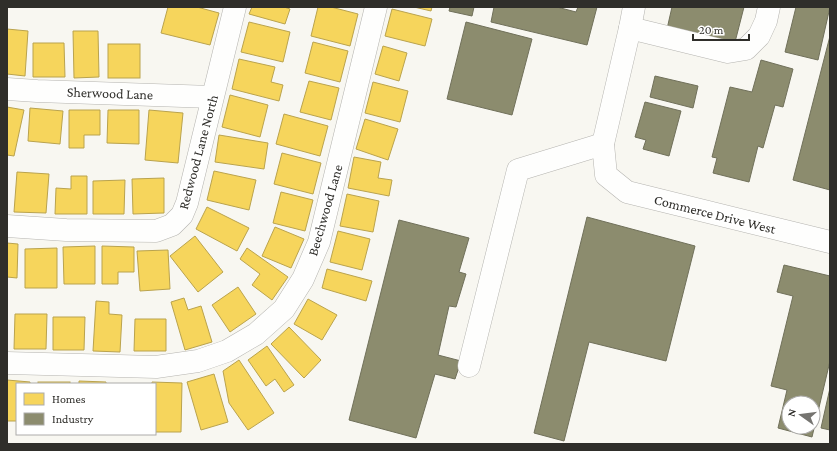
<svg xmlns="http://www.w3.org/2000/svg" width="837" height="451" font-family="'Crimson Pro',serif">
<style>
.homes{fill:#f6d55c;stroke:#baa34d}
.industry{fill:#8c8c6e;stroke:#70705a;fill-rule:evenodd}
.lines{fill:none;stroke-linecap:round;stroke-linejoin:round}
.minor-casing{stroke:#b5b4b0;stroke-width:23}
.minor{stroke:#fefefd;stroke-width:22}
.labels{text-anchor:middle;stroke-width:4;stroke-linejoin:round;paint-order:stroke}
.street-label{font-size:14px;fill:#2f2e2a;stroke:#fff}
</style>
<rect width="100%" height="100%" fill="#f8f7f1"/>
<g class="homes">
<path d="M168,7h29l22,6 -9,32 -49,-12z"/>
<path d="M252,7h32l6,2 -5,15 -36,-10z"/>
<path d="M318,7h13l27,7 -8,32 -39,-10z"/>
<path d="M414,7h18l-1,4z"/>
<path d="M392,9l40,10 -7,27 -40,-10z"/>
<path d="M249,22l41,10 -7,30 -42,-10z"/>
<path d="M7,29l21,2 -3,45 -18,-2z"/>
<path d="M73,31h25l1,46 -25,1z"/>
<path d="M313,42l35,9 -8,31 -35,-9z"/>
<path d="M33,43h31l1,34h-32z"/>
<rect x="108" y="44" width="32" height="34"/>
<path d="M383,46l24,7 -8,28 -24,-7z"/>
<path d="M239,59l36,8 -4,15 12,3 -4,16 -47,-12z"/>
<path d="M309,81l30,7 -8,32 -31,-8z"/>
<path d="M373,82l35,9 -8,31 -35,-9z"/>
<path d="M230,95l38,10 -8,32 -38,-10z"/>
<path d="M7,107l17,3 -10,46 -7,-1z"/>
<path d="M30,108l33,3 -3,33 -32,-3z"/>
<path d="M69,110h31v25h-16v13h-15z"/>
<path d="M108,110h31v34l-32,-1z"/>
<path d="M149,110l34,3 -5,50 -33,-3z"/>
<path d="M284,114l44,12 -8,30 -44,-12z"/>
<path d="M365,119l33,10 -10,31 -32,-11z"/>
<path d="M219,135l49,8 -4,26 -49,-7z"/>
<path d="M282,153l39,10 -8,31 -39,-10z"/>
<path d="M354,157l27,5 -3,16 14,2 -3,16 -41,-8z"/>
<path d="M214,171l42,9 -7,30 -42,-10z"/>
<path d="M17,172l32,2 -3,39 -32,-1z"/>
<path d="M71,176h16v38h-32l1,-26 15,1z"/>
<path d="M164,178v35l-31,1 -1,-35z"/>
<path d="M125,180l-1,34h-31v-33z"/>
<path d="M281,192l32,8 -8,31 -32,-8z"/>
<path d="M347,194l32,7 -6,31 -33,-6z"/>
<path d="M207,207l42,21 -12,23 -41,-22z"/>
<path d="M275,227l29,12 -13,29 -29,-12z"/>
<path d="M338,231l32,8 -8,31 -32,-8z"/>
<path d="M195,236l28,36 -25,20 -28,-36z"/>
<path d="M7,243l11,1 -1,34 -10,-1z"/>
<path d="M95,246v38h-31l-1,-37z"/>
<path d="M102,246l32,1v25h-16v12h-16z"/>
<path d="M57,248v40h-32v-39z"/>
<path d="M247,248l41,29 -16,23 -20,-15 8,-11 -20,-15z"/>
<path d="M168,250l2,39 -30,2 -3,-40z"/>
<path d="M327,269l45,12 -6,20 -44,-13z"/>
<path d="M238,287l18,27 -26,18 -18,-27z"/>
<path d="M184,298l4,12 13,-4 11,36 -27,8 -14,-48z"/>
<path d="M308,299l29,16 -15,25 -28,-16z"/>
<path d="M96,301l13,1v12l13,1 -2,37 -27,-1z"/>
<path d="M15,314h32l-1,35h-32z"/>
<path d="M53,317h32l-1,33h-31z"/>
<path d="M135,319h31v32h-32z"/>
<path d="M289,327l32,33 -17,18 -33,-34z"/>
<path d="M267,346l27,39 -10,7 -9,-13 -9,7 -18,-26z"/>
<path d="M239,360l35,53 -26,17 -19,-27 -6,-32z"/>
<path d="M214,374l14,48 -27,8 -14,-48z"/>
<path d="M7,380l23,2v2h-13v37h-10z"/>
<path d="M79,381l27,1v2h-27z"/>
<rect x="38" y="382" width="32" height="2"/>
<path d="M152,382l30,1 -1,49h-26v-48h-3z"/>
</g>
<g class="industry">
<path d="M450,7h24l-2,9 -23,-5z"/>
<path d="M494,7h63l19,5 2,-5h19l-10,38 -96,-23z"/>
<path d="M672,7h72l-10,39 -67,-17z"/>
<path d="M796,7h34l-12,53 -33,-8z"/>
<path d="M466,22l66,17 -20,76 -65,-16z"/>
<path d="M830,36v154l-37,-10z"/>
<path d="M761,60l32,9 -10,38 -8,-2 -12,43 -5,-2 -9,36 -36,-9 4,-15 -5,-1 18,-70 22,5z"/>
<path d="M655,76l43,10 -5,22 -43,-11z"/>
<path d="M645,102l36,9 -12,45 -26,-7 3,-9 -11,-3z"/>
<path d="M587,217l108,29 -29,115 -77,-19 -25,99 -30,-8z"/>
<path d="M399,220l70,18 -10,34 7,2 -10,33 -7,-1 -11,49 23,6 -6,18 -20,-5 -19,64 -67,-18z"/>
<path d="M784,265l46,11v85l-18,76 -34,-9 9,-38 -16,-4 22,-90 -16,-4zM789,403h24v24h-24z"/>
<path d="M830,388v42l-9,-2z"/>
</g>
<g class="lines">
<defs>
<g id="minor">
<path d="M634,7l-4,21 -27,116 3,31 21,17 203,50"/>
<path d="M630,28l98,24 18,-3 13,-13 7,-15 3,-14"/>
<path d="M7,89l30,2 175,6"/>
<path d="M7,226l59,4 90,1 16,-6 10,-10 5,-12 48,-196"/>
<path d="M7,363l149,4 42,-6 29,-10 29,-17 28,-25 19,-30 16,-37 57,-235"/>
<path d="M469,366l49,-196 85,-26"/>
</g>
</defs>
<use href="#minor" class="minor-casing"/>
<use href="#minor" class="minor"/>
</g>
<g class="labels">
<g class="street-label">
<text transform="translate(110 93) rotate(2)" y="5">Sherwood Lane</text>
<text transform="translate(198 152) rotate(-75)" y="5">Redwood Lane North</text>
<text transform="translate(325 210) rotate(-74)" y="5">Beechwood Lane</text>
<text transform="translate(715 214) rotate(14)" y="5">Commerce Drive West</text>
</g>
</g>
<rect width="837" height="451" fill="none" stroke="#2f2e2a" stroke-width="16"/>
<rect x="16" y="383" width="140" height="52" fill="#ffffff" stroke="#acabaa"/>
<rect x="24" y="393" width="20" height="12" fill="#f6d55c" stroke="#acabaa"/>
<text x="52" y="403" font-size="12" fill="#2f2e2a">Homes</text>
<rect x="24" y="413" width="20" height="12" fill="#8c8c6e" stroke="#acabaa"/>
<text x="52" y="423" font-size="12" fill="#2f2e2a">Industry</text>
<g transform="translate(801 415) rotate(284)"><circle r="19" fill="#ffffff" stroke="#acabaa"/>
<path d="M0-3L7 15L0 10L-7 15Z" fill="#757470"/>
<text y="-6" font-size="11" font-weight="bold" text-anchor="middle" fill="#2f2e2a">N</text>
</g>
<path d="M693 34v6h56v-6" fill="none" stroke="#2f2e2a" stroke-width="2"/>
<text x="699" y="34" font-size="12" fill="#2f2e2a" stroke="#ffffff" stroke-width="3" paint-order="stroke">20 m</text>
</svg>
